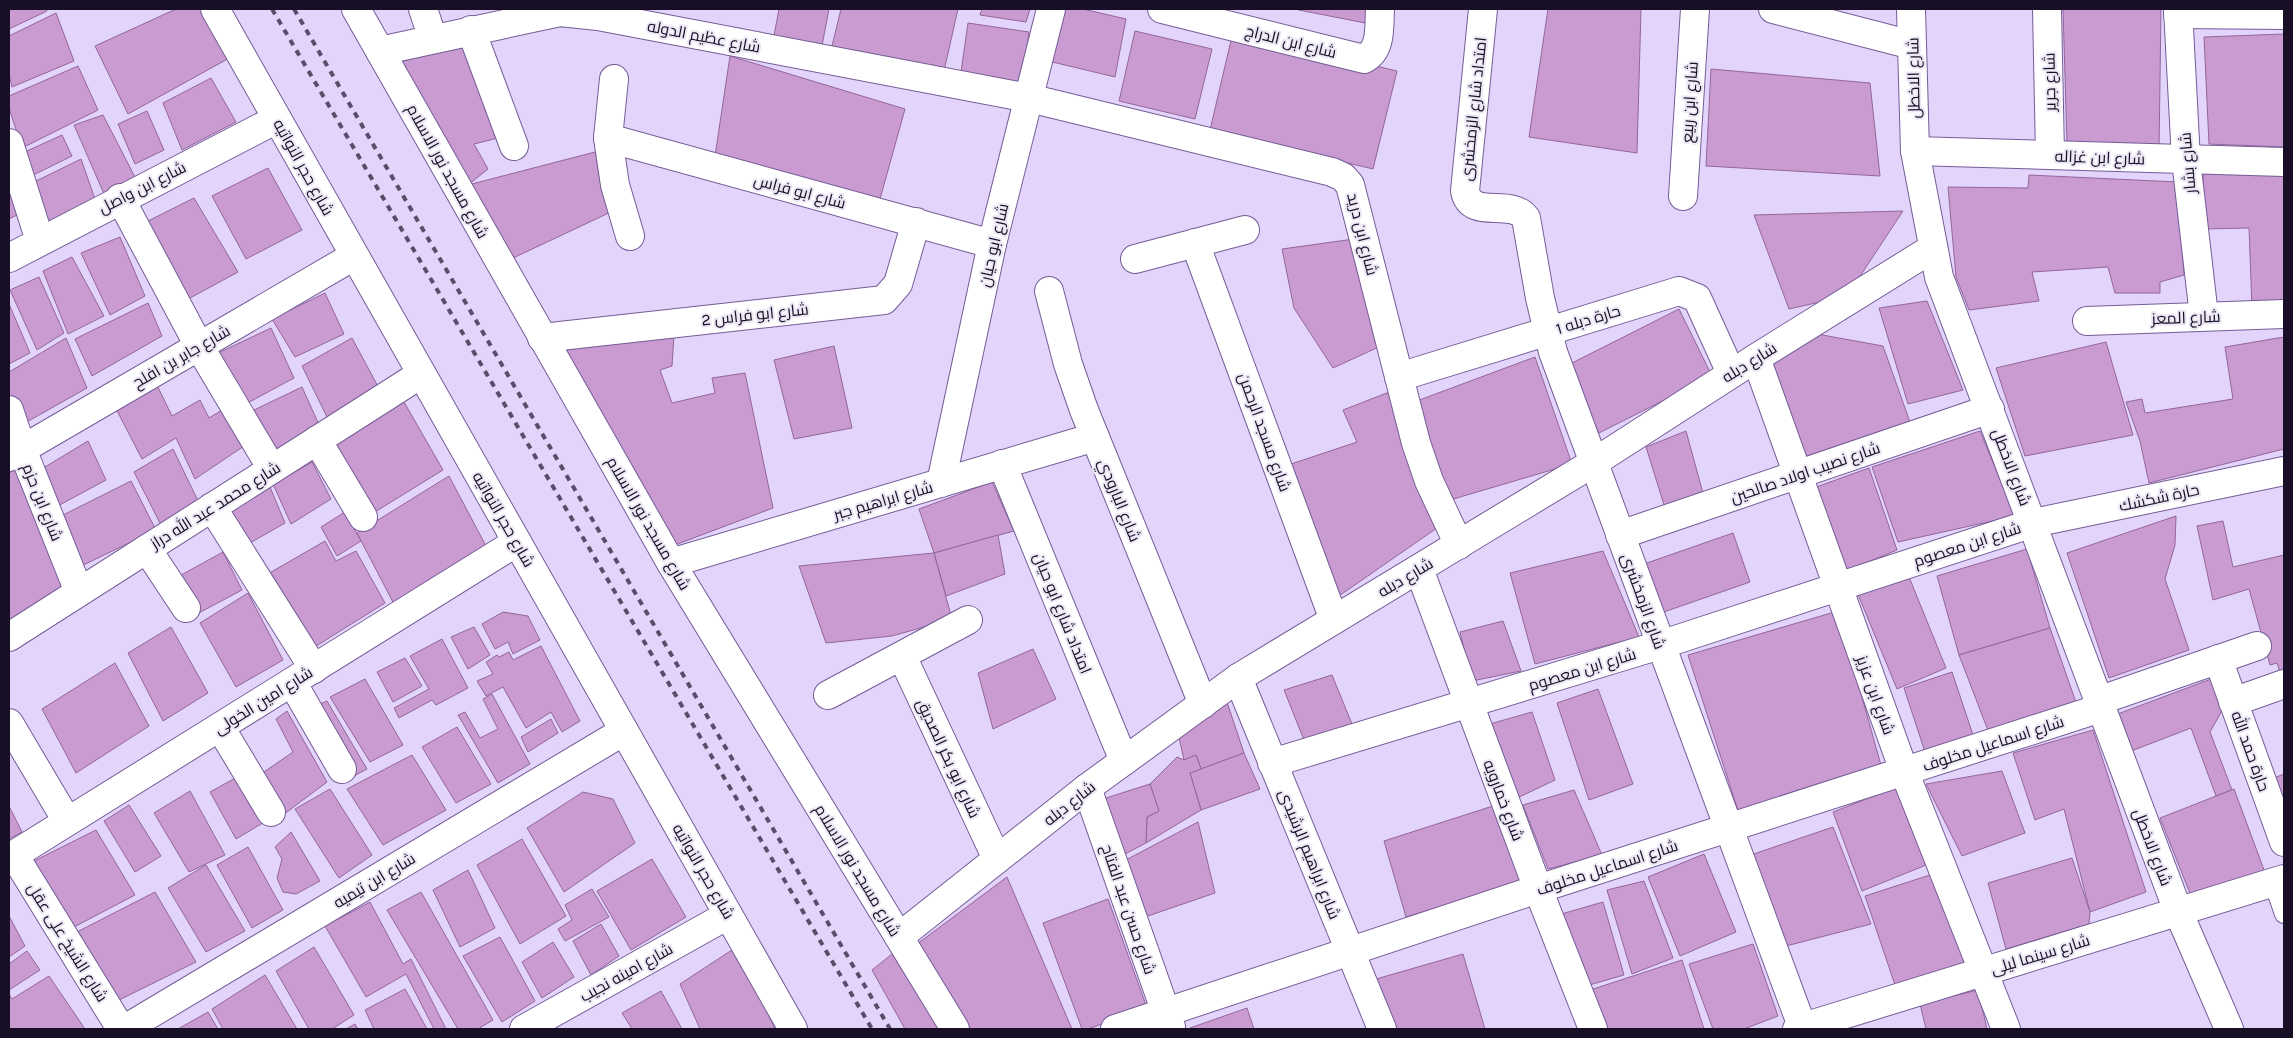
<svg xmlns="http://www.w3.org/2000/svg" width="2293" height="1038" font-family="Karla,Cairo,sans-serif">
<style>
.building{fill:#c99bd0;stroke:#93669a}
.lines{fill:none;stroke-linecap:round;stroke-linejoin:round}
.lane-casing{stroke:#745c97;stroke-width:20}
.street-casing{stroke:#745c97;stroke-width:30}
.secondary-casing{stroke:#745c97;stroke-width:30}
.lane{stroke:#fff;stroke-width:18}
.street{stroke:#fff;stroke-width:28}
.secondary{stroke:#fff;stroke-width:28}
.rail{stroke:#594d6a;stroke-width:4;stroke-dasharray:6 6;stroke-linecap:butt}
.labels{text-anchor:middle;stroke-width:4;stroke-linejoin:round;paint-order:stroke}
.street-label{font-size:16px;fill:#180e26;stroke:#ece7f4}
</style>
<rect width="100%" height="100%" fill="#e3d4fc"/>
<g class="building">
<path d="M9,9h37l1,2 -38,18z"/>
<path d="M176,9h33l24,47 -105,58 -33,-68z"/>
<path d="M779,9h50l-8,42 -48,-10z"/>
<path d="M841,9h117l-14,62 -112,-25z"/>
<path d="M982,9h48l-4,13 -46,-7z"/>
<path d="M1058,9h25l43,10 -11,58 -71,-17z"/>
<path d="M1294,9h73l-2,14z"/>
<path d="M1548,9h93l-4,144 -108,-16z"/>
<path d="M2063,9h98l-2,142 -92,-6z"/>
<path d="M56,13l18,48 -62,26 -3,-13v-38z"/>
<path d="M968,23l61,9 -8,56 -61,-9z"/>
<path d="M1135,31l77,18 -17,70 -76,-18z"/>
<path d="M1233,32l164,39 -24,98 -163,-39z"/>
<path d="M2284,34v113l-75,-3 -5,-107z"/>
<path d="M468,44l30,94 -24,6 14,25 -20,16 -70,-122 40,-13z"/>
<path d="M730,56l175,53 -25,90 -165,-43z"/>
<path d="M78,66l20,44 -76,38 -13,-40v-12z"/>
<path d="M1711,69l159,14 10,93 -174,-10z"/>
<path d="M211,78l25,44 -54,28 -19,-47z"/>
<path d="M147,111l17,39 -29,14 -17,-40z"/>
<path d="M103,115l35,68 -33,13 -31,-71z"/>
<path d="M62,135l10,21 -49,24 -7,-24z"/>
<path d="M595,152l18,59 -102,48 -43,-74z"/>
<path d="M81,159l15,43 -58,29 -12,-45z"/>
<path d="M268,168l34,62 -56,29 -34,-63z"/>
<path d="M2284,171v136l-32,1 -3,-80 -45,1 -1,-55z"/>
<path d="M2029,175l149,7 6,93 -24,7v11h-45l-7,-26 -76,5 7,29 -70,9 -13,-33 -8,-90 80,1z"/>
<path d="M9,178l10,36 -10,5z"/>
<path d="M194,198l44,74 -59,32 -43,-77z"/>
<path d="M1903,211l-56,85 -58,13 -35,-94z"/>
<path d="M120,237l25,59 -35,19 -29,-62z"/>
<path d="M1354,239l27,107 -48,22 -39,-60 -12,-59z"/>
<path d="M72,257l32,59 -36,18 -25,-63z"/>
<path d="M39,277l25,56 -27,17 -27,-60z"/>
<path d="M325,293l19,41 -49,23 -23,-38z"/>
<path d="M1927,301l36,89 -55,14 -29,-96z"/>
<path d="M148,303l14,33 -70,40 -17,-37z"/>
<path d="M9,304l21,49 -21,11z"/>
<path d="M1679,309l33,67 -113,57 -33,-67z"/>
<path d="M271,328l23,50 -52,28 -26,-52z"/>
<path d="M1817,334l66,12 28,79 -109,40 -30,-106z"/>
<path d="M674,335l-2,31 -12,4 12,33 43,-10 -3,-15 33,-5 28,135 -98,37 -111,-195z"/>
<path d="M2284,337v112l-135,34 -9,-42 -14,-39 16,-3 3,14 88,-14 -8,-52z"/>
<path d="M66,338l21,50 -71,40 -7,-22v-34z"/>
<path d="M352,338l30,56 -54,25 -26,-53z"/>
<path d="M2106,342l27,93 -108,21 -29,-88z"/>
<path d="M834,346l18,82 -58,11 -20,-79z"/>
<path d="M1535,357l37,107 -122,36 -36,-98z"/>
<path d="M153,377l19,39 28,-16 9,18 18,-11 20,37 -52,35 -19,-41 -34,21 -29,-56z"/>
<path d="M302,387l18,40 -46,25 -20,-42z"/>
<path d="M1392,391l45,137 -101,70 -51,-132 72,-24 -14,-32z"/>
<path d="M404,402l39,68 -73,45 -40,-68z"/>
<path d="M1686,431l17,62 -38,15 -19,-61z"/>
<path d="M1980,431l35,85 -117,26 -26,-75z"/>
<path d="M88,441l18,39 -52,28 -14,-38z"/>
<path d="M173,449l27,56 -38,22 -28,-55z"/>
<path d="M312,462l19,37 -40,25 -18,-40z"/>
<path d="M20,467l44,125 -55,34v-153z"/>
<path d="M1869,468l28,82 -58,24 -31,-84z"/>
<path d="M449,476l37,70 -91,60 -38,-73z"/>
<path d="M131,481l25,49 -81,39 -20,-50z"/>
<path d="M992,482l22,49 -80,22 -15,-44z"/>
<path d="M270,487l15,36 -42,24 -18,-35z"/>
<path d="M345,512l16,29 -24,15 -16,-29z"/>
<path d="M2176,516l-1,29 -10,34 24,71 -80,28 -42,-125z"/>
<path d="M2223,521l10,46 51,-12v118l-3,2 -4,-12 -7,2 -21,-76 -36,11 -16,-74z"/>
<path d="M1733,533l17,49 -89,31 -17,-49z"/>
<path d="M998,535l7,39 -59,22 -12,-43z"/>
<path d="M325,541l11,20 20,-10 29,52 -72,45 -47,-73z"/>
<path d="M2027,549l23,79 -91,27 -22,-79z"/>
<path d="M1603,551l36,86 -104,27 -25,-91z"/>
<path d="M223,552l19,38 -47,25 -23,-35z"/>
<path d="M934,553l18,66 -60,17 -66,7 -27,-77z"/>
<path d="M1907,572l39,96 -49,21 -40,-97z"/>
<path d="M248,593l35,67 -47,27 -36,-64z"/>
<path d="M1838,611l46,165 -143,44 -53,-165z"/>
<path d="M503,612l25,4 12,24 -27,14 -5,-12 -13,7 -13,-25z"/>
<path d="M1503,621l18,50 -49,10 -12,-49z"/>
<path d="M171,627l37,66 -45,28 -35,-68z"/>
<path d="M474,627l16,28 -22,14 -17,-32z"/>
<path d="M2050,628l29,83 -90,22 -30,-78z"/>
<path d="M442,639l26,49 -32,17 -4,-5 -33,18 -5,-10 35,-19 -19,-33z"/>
<path d="M541,646l39,75 -18,11 -11,-20 -25,16 -23,-41 -17,9 -9,-15 16,-7 -7,-12 11,-7 2,2 10,-5 4,8z"/>
<path d="M1033,649l23,50 -63,30 -15,-56z"/>
<path d="M405,658l17,28 -29,16 -16,-30z"/>
<path d="M115,663l34,63 -73,47 -34,-64z"/>
<path d="M1952,672l22,66 -48,17 -22,-67z"/>
<path d="M1332,675l20,49 -48,16 -20,-50z"/>
<path d="M365,679l38,66 -33,17 -40,-65z"/>
<path d="M2211,679l13,28 -14,25 22,58 -16,6 -25,-68 -70,27 -14,-37z"/>
<path d="M1598,689l35,95 -44,16 -32,-97z"/>
<path d="M492,694l38,70 -32,19 -40,-68 7,-3 15,26 18,-9 -15,-30z"/>
<path d="M1226,699l18,54 -43,16 -5,-14 -12,5 -6,-27z"/>
<path d="M327,701l40,68 -15,8 -39,-70z"/>
<path d="M287,711l40,71 -44,33 -22,-41 32,-22 -17,-33z"/>
<path d="M1532,712l23,68 -40,19 -32,-73z"/>
<path d="M551,719l7,14 -30,19 -7,-15z"/>
<path d="M457,727l34,57 -35,19 -34,-56z"/>
<path d="M2093,730l53,162 -56,20 -26,-103 -29,11 -22,-67z"/>
<path d="M1244,753l16,36 -59,21 -11,-37z"/>
<path d="M412,755l34,55 -63,35 -36,-56z"/>
<path d="M1196,755l5,14 -11,4 11,37 -55,33 1,-26 12,-6 -9,-27 27,-27 7,3z"/>
<path d="M2002,771l23,62 -63,23 -36,-72z"/>
<path d="M2284,774v58l-18,-51z"/>
<path d="M239,776l27,45 -30,18 -26,-47z"/>
<path d="M1150,784l9,27 -12,6 -1,26 -21,11 -22,-55z"/>
<path d="M1900,786l36,75 -74,30 -29,-79z"/>
<path d="M330,789l42,66 -33,23 -44,-69z"/>
<path d="M2234,789l33,89 -76,18 -31,-78z"/>
<path d="M1574,790l28,65 -54,14 -25,-64z"/>
<path d="M190,791l35,64 -36,17 -35,-59z"/>
<path d="M583,792l30,7 22,44 -71,49 -37,-64z"/>
<path d="M1499,804l24,77 -117,36 -22,-76z"/>
<path d="M129,805l32,51 -26,16 -31,-51z"/>
<path d="M9,806l13,26 -13,7z"/>
<path d="M1198,822l17,71 -70,24 -25,-54z"/>
<path d="M1833,827l38,97 -85,22 -44,-88z"/>
<path d="M96,830l39,65 -61,32 -40,-66z"/>
<path d="M291,832l29,49 -24,13 -13,-2 -6,-14 5,-19 -7,-12z"/>
<path d="M522,839l44,77 -46,28 -43,-79z"/>
<path d="M248,847l35,63 -31,18 -35,-63z"/>
<path d="M1704,854l32,78 -56,24 -32,-79z"/>
<path d="M2072,858l18,54 -1,12 -83,25 -18,-66z"/>
<path d="M652,859l34,58 -55,33 -34,-59z"/>
<path d="M206,865l39,66 -39,21 -38,-64z"/>
<path d="M468,870l27,58 -35,19 -27,-57z"/>
<path d="M1933,874l39,86 -75,31 -32,-95z"/>
<path d="M1007,877l65,152h-107l-52,-82z"/>
<path d="M1644,881l29,77 -41,16 -25,-84z"/>
<path d="M592,889l17,28 -44,24 -7,-12 14,-9 -7,-15z"/>
<path d="M155,892l41,70 -83,41 -38,-70z"/>
<path d="M421,892l72,128 -15,9h-20l-71,-119z"/>
<path d="M1108,899l39,109 -59,21h-6l-39,-106z"/>
<path d="M370,902l33,62 8,-5 35,70h-12l-28,-55 -40,23 -41,-71z"/>
<path d="M1603,902l21,73 -45,13 -21,-73z"/>
<path d="M9,916l16,30 -16,11z"/>
<path d="M601,924l18,32 -28,19 -18,-34z"/>
<path d="M500,937l35,64 -33,21 -39,-66z"/>
<path d="M553,942l21,35 -32,21 -20,-36z"/>
<path d="M1753,944l25,72 -34,13h-31l-24,-65z"/>
<path d="M738,946l37,83h-75l-20,-45z"/>
<path d="M314,947l40,68 -22,14h-23l-33,-58z"/>
<path d="M27,951l13,19 -31,20v-26z"/>
<path d="M892,954l50,75h-37l-33,-59z"/>
<path d="M1463,954l22,75h-90l-19,-50z"/>
<path d="M1682,960l22,69h-103l-17,-37z"/>
<path d="M265,975l32,54h-74l-11,-20z"/>
<path d="M49,976l36,53h-76v-35l3,5z"/>
<path d="M405,989l22,40h-53l-9,-19z"/>
<path d="M1978,990l9,39h-61l-6,-25z"/>
<path d="M661,991l21,38h-50l-10,-16z"/>
<path d="M1247,1008l7,21h-63l-1,-1z"/>
<path d="M208,1012l10,17h-40z"/>
<path d="M355,1024l3,5h-12z"/>
</g>
<g class="lines">
<defs>
<path id="lane" d="M2273,882l11,32"/>
<g id="street">
<path d="M356,9l315,554 284,466"/>
<path d="M423,9l10,30"/>
<path d="M1162,9l202,50c18,-9 15,-33 16,-50"/>
<path d="M1483,9l-18,182c6,30 45,6 61,27l14,80 13,54 250,677"/>
<path d="M1773,9l139,36"/>
<path d="M1911,9l4,142 24,126 239,634 51,118"/>
<path d="M2047,9l3,146"/>
<path d="M2178,9l8,151 18,156"/>
<path d="M2178,14l106,1"/>
<path d="M471,30l43,116"/>
<path d="M380,51l180,-39 38,4 431,82 303,74 11,5 7,8 66,258 13,38 30,64"/>
<path d="M614,79l-6,59 7,47 15,51"/>
<path d="M608,138l384,106"/>
<path d="M9,143l31,98"/>
<path d="M1915,151l369,11"/>
<path d="M1683,196l12,-187"/>
<path d="M120,198l79,148 73,123"/>
<path d="M1195,243l139,377"/>
<path d="M9,258l268,-139"/>
<path d="M1135,259l110,-29"/>
<path d="M1049,291l19,73 16,46 119,294"/>
<path d="M2087,321l197,-7"/>
<path d="M542,338l342,-38 14,-16 18,-62"/>
<path d="M1756,358l148,413 102,258"/>
<path d="M1399,377l280,-86 18,7 34,75"/>
<path d="M9,410l13,39 57,143"/>
<path d="M317,440l46,77"/>
<path d="M9,457l345,-201"/>
<path d="M1002,464l122,297"/>
<path d="M941,483l51,-239 59,-235"/>
<path d="M212,507l102,162"/>
<path d="M1620,535l370,-126"/>
<path d="M147,549l39,59"/>
<path d="M671,563l424,-126"/>
<path d="M1419,569l119,320 55,140"/>
<path d="M9,637l412,-263"/>
<path d="M902,656l95,203"/>
<path d="M2218,659l66,183"/>
<path d="M1238,678l144,351"/>
<path d="M292,682l50,87"/>
<path d="M828,695l140,-75"/>
<path d="M2098,701l159,-55"/>
<path d="M2233,702l51,-18"/>
<path d="M9,723l58,98"/>
<path d="M220,727l51,85"/>
<path d="M1272,763l388,-118 373,-122 251,-52"/>
<path d="M1087,788l84,239"/>
<path d="M14,855l107,174"/>
<path d="M9,858l508,-316"/>
<path d="M899,937l188,-149 151,-110 355,-215 163,-105 177,-110"/>
<path d="M125,1029l499,-298"/>
<path d="M524,1029l204,-114"/>
<path d="M1115,1029l423,-140 563,-181"/>
</g>
<g id="secondary">
<path d="M215,9l578,1020"/>
<path d="M1797,1029l487,-150"/>
</g>
</defs>
<use href="#lane" class="lane-casing"/>
<use href="#street" class="street-casing"/>
<use href="#secondary" class="secondary-casing"/>
<use href="#lane" class="lane"/>
<use href="#street" class="street"/>
<use href="#secondary" class="secondary"/>
<g class="rail">
<path d="M272,9l600,1020"/>
<path d="M294,9l596,1020"/>
</g>
</g>
<g class="labels">
<g class="street-label">
<text transform="translate(704 36) rotate(11)" y="6">شارع عظيم الدوله</text>
<text transform="translate(1291 41) rotate(14)" y="6">شارع ابن الدراج</text>
<text transform="translate(1913 78) rotate(-91)" y="6">شارع الاخطل</text>
<text transform="translate(2049 82) rotate(-91)" y="6">شارع جرير</text>
<text transform="translate(1689 102) rotate(-86)" y="6">شارع ابن ربيع</text>
<text transform="translate(1473 109) rotate(-84)" y="6">امتداد شارع الزمخشرى</text>
<text transform="translate(2100 157) rotate(2)" y="6">شارع ابن غزاله</text>
<text transform="translate(2187 163) rotate(-95)" y="6">شارع بشار</text>
<text transform="translate(304 167) rotate(61)" y="6">شارع حجر النواتيه</text>
<text transform="translate(448 171) rotate(61)" y="6">شارع مسجد نور الاسلام</text>
<text transform="translate(142 187) rotate(-27)" y="6">شارع ابن واصل</text>
<text transform="translate(800 191) rotate(15)" y="6">شارع ابو فراس</text>
<text transform="translate(1363 234) rotate(76)" y="6">شارع ابن دريد</text>
<text transform="translate(993 245) rotate(-77)" y="6">شارع ابو حيان</text>
<text transform="translate(755 314) rotate(-6)" y="6">شارع ابو فراس 2</text>
<text transform="translate(2186 317) rotate(-2)" y="6">شارع المعز</text>
<text transform="translate(1588 319) rotate(-17)" y="6">حارة دبله 1</text>
<text transform="translate(181 356) rotate(-30)" y="6">شارع جابر بن افلح</text>
<text transform="translate(1749 362) rotate(-32)" y="6">شارع دبله</text>
<text transform="translate(1265 432) rotate(70)" y="6">شارع مسجد الرحمن</text>
<text transform="translate(2012 467) rotate(69)" y="6">شارع الاخطل</text>
<text transform="translate(1805 472) rotate(-19)" y="6">شارع نصيب اولاد صالحين</text>
<text transform="translate(2159 497) rotate(-12)" y="6">حارة شكشك</text>
<text transform="translate(883 500) rotate(-16)" y="6">شارع ابراهيم جبر</text>
<text transform="translate(1120 500) rotate(68)" y="6">شارع البارودي</text>
<text transform="translate(43 502) rotate(68)" y="6">شارع ابن حزم</text>
<text transform="translate(215 505) rotate(-32)" y="6">شارع محمد عبد الله دراز</text>
<text transform="translate(504 519) rotate(60)" y="6">شارع حجر النواتيه</text>
<text transform="translate(649 523) rotate(60)" y="6">شارع مسجد نور الاسلام</text>
<text transform="translate(1967 544) rotate(-18)" y="6">شارع ابن معصوم</text>
<text transform="translate(1405 577) rotate(-31)" y="6">شارع دبله</text>
<text transform="translate(1644 601) rotate(70)" y="6">شارع الزمخشرى</text>
<text transform="translate(1063 613) rotate(68)" y="6">امتداد شارع ابو حيان</text>
<text transform="translate(1582 669) rotate(-17)" y="6">شارع ابن معصوم</text>
<text transform="translate(1876 695) rotate(70)" y="6">شارع ابن عزيز</text>
<text transform="translate(263 700) rotate(-32)" y="6">شارع امين الخولى</text>
<text transform="translate(1993 743) rotate(-18)" y="6">شارع اسماعيل مخلوف</text>
<text transform="translate(2251 751) rotate(70)" y="6">حارة حمد الله</text>
<text transform="translate(949 758) rotate(65)" y="6">شارع ابو بكر الصديق</text>
<text transform="translate(1504 800) rotate(69)" y="6">شارع خمارويه</text>
<text transform="translate(1069 803) rotate(-38)" y="6">شارع دبله</text>
<text transform="translate(2153 847) rotate(69)" y="6">شارع الاخطل</text>
<text transform="translate(1310 854) rotate(68)" y="6">شارع ابراهيم الرشيدى</text>
<text transform="translate(1607 867) rotate(-18)" y="6">شارع اسماعيل مخلوف</text>
<text transform="translate(858 870) rotate(59)" y="6">شارع مسجد نور الاسلام</text>
<text transform="translate(704 871) rotate(60)" y="6">شارع حجر النواتيه</text>
<text transform="translate(374 880) rotate(-31)" y="6">شارع ابن تيميه</text>
<text transform="translate(1129 909) rotate(71)" y="6">شارع حسن عبد الفتاح</text>
<text transform="translate(68 942) rotate(58)" y="6">شارع الشيخ على عقل</text>
<text transform="translate(2040 954) rotate(-17)" y="6">شارع سينما ليلى</text>
<text transform="translate(626 972) rotate(-29)" y="6">شارع امينه نجيب</text>
</g>
</g>
<rect width="2293" height="1038" fill="none" stroke="#180e26" stroke-width="20"/>
</svg>
